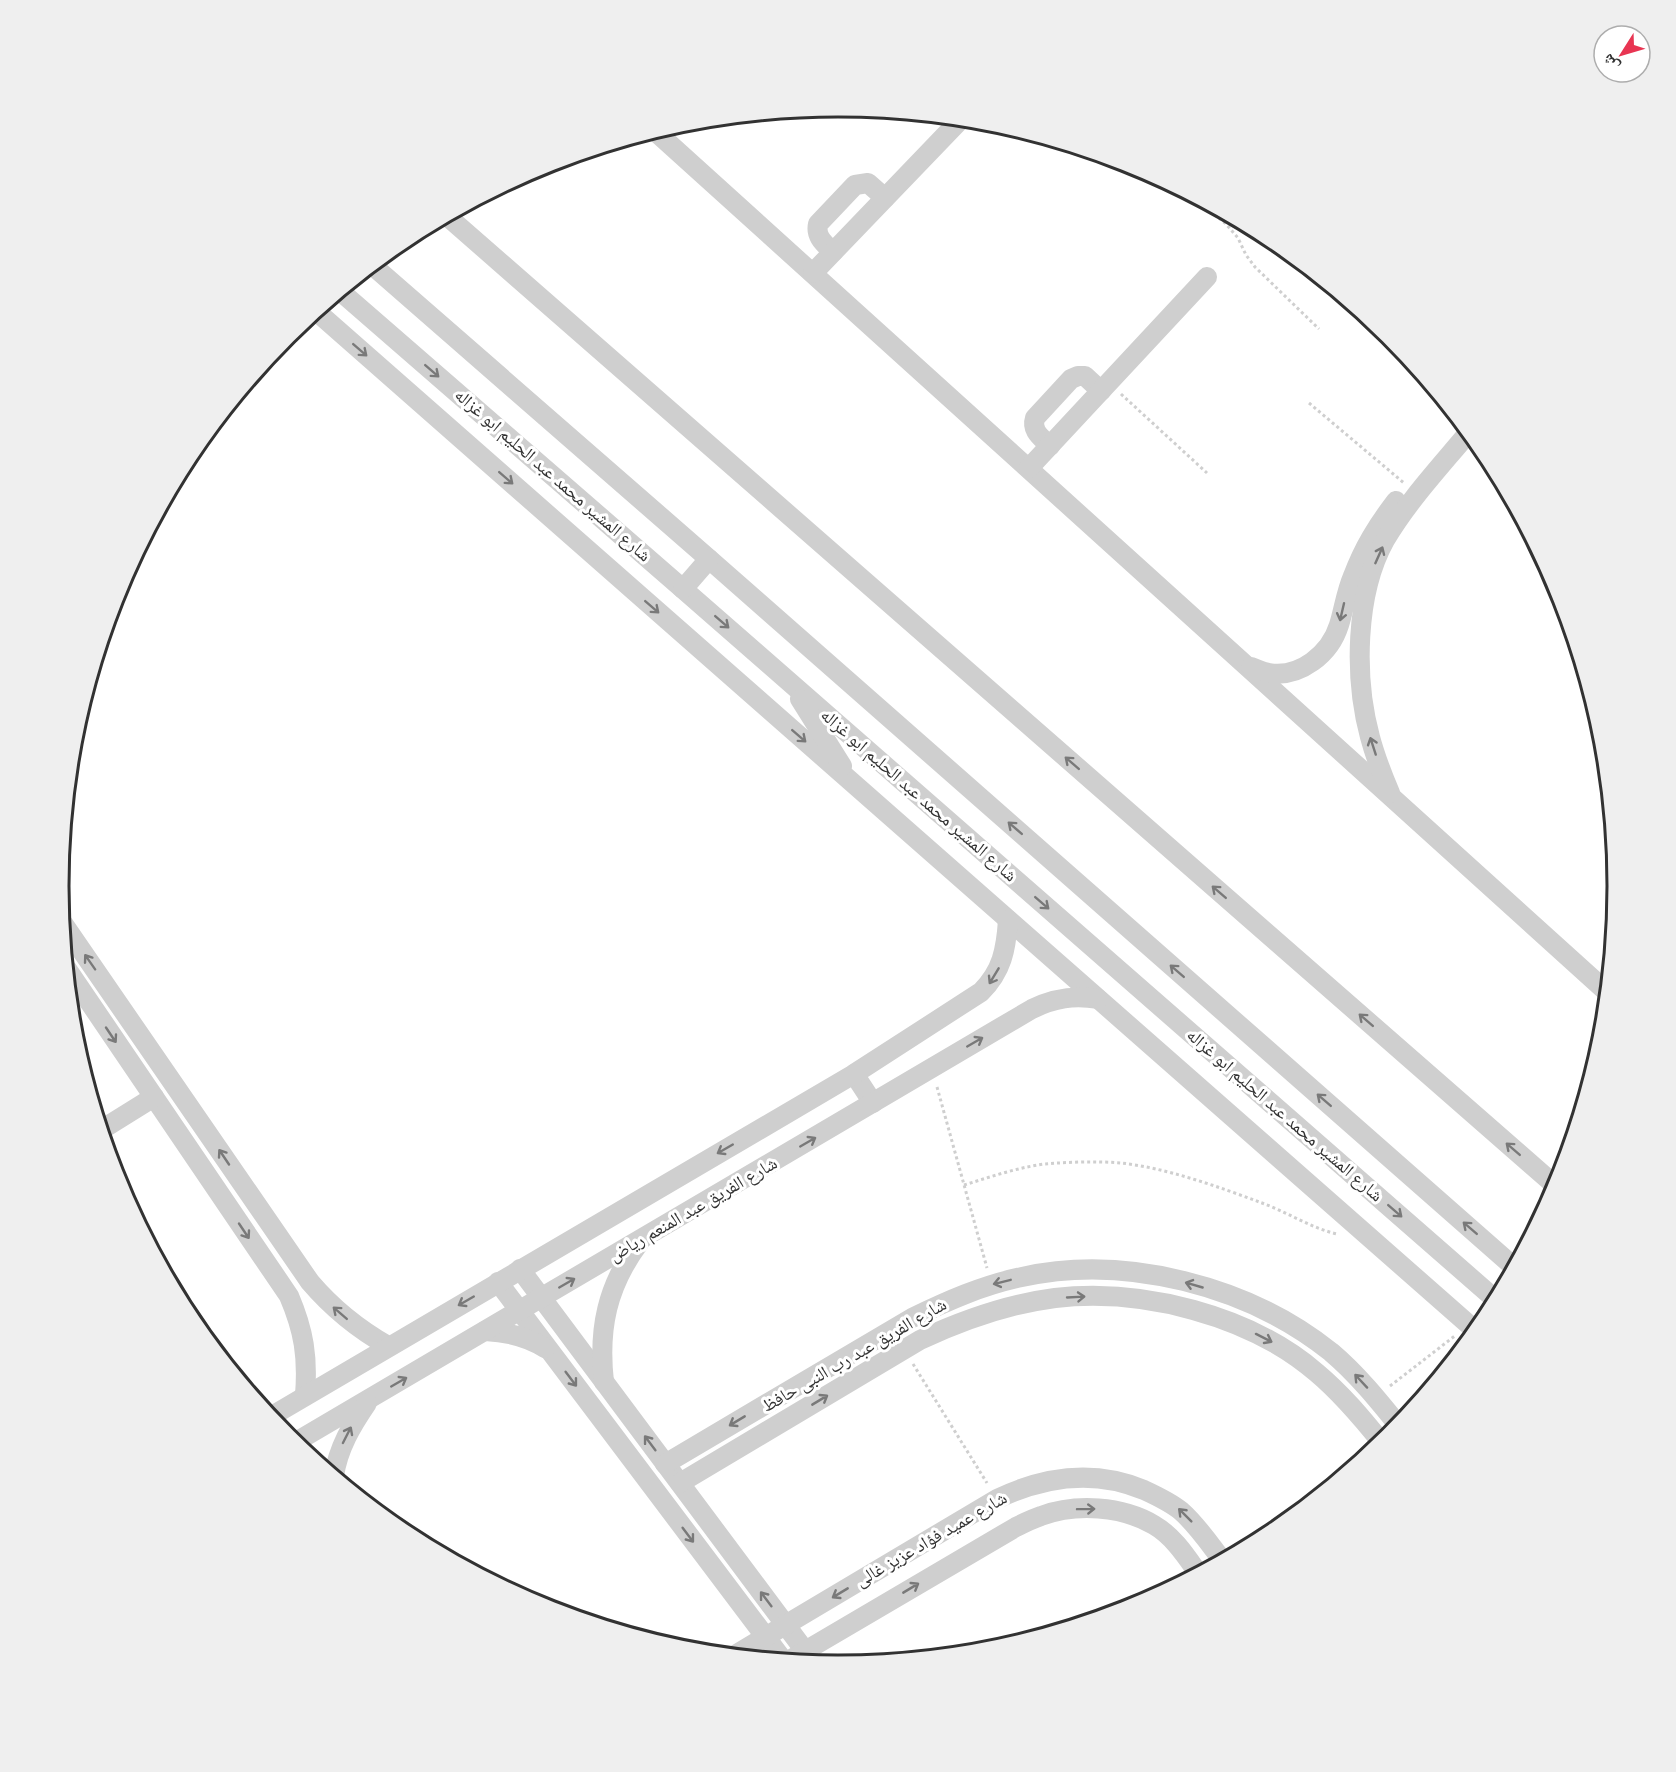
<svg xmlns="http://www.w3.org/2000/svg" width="1676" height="1772" font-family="'Space Grotesk','Noto Naskh Arabic',sans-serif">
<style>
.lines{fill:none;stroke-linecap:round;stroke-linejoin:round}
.path{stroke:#cfcfcf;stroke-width:3;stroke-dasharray:3 3;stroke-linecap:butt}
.minor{stroke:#cfcfcf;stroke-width:20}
.oneway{stroke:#797979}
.labels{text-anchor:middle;stroke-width:6;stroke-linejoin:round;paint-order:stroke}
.street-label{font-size:18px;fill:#323232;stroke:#fff}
.rim{fill:none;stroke:#323232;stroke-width:3}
</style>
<rect width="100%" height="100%" fill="#fff"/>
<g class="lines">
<g class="path">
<path d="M1191,195l35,29 12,14 8,17 9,12 64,62"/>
<path d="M1121,394l86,79"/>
<path d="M1309,403l95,80"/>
<path d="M937,1087l50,181"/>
<path d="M964,1185c26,-8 52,-17 80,-21 25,-2 52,-3 77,-1 46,5 98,24 141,40 25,9 49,25 75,31"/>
<path d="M913,1364l74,119"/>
<path d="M1390,1386l66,-51"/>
</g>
<g class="minor">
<path d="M655,131l952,861"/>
<path d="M447,216l1110,971"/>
<path d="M833,252c-8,-8 -18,-15 -15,-28l37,-39 13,-2 17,15"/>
<path d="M372,265l337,294 805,708"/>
<path d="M813,273l148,-154"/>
<path d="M340,291l343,298 813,711"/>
<path d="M316,311l1160,1020"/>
<path d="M1050,446c-9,-9 -19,-15 -15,-28l36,-39 7,-3h7l16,15"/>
<path d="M1029,468l178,-191"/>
<path d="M683,589l26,-30"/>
<path d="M1251,667c6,2 12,5 18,6 31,5 61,-19 70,-48 5,-16 7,-33 14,-49 11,-29 24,-50 43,-75"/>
<path d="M800,699l42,67"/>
<path d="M1390,793c-8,-19 -15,-37 -20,-56 -16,-59 -15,-143 15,-197 23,-39 55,-73 84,-108"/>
<path d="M62,922l248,360c23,27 48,47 78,64"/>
<path d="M67,969l222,327c15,35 19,61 16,99"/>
<path d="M854,1074l19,29"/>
<path d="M101,1130l53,-33"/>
<path d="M520,1269l294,394"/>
<path d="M498,1282l285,378"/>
<path d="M485,1331c22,1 41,5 60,17"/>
<path d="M604,1382c-6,-53 3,-96 35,-139"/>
<path d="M270,1417l584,-343 127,-82c21,-21 25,-42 27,-72"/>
<path d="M294,1443l738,-434c22,-11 42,-14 66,-10"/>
<path d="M665,1464l247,-146c35,-17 71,-33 110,-41 103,-23 227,9 309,75 26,22 47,48 68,74"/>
<path d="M334,1476c4,-28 18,-51 33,-73"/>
<path d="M680,1483l240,-143c43,-20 88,-36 135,-42 87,-10 195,17 262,75 25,21 45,45 65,70"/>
<path d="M735,1655l262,-156c48,-23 97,-30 147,-9 13,6 26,12 37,21 16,14 28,32 41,49"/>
<path d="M788,1661l228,-134c8,-4 16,-8 25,-11 35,-13 81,-10 113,9 19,11 32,31 44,48"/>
</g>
</g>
<defs><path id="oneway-shaft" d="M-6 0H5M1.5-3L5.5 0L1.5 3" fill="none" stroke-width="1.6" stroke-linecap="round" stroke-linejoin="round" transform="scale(1.5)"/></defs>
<g class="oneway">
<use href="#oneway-shaft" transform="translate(360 350) rotate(41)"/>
<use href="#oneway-shaft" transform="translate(432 371) rotate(41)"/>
<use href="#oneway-shaft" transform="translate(506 478) rotate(41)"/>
<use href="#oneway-shaft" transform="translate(1379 555) rotate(-66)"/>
<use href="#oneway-shaft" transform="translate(652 607) rotate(41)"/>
<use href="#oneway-shaft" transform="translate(1342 612) rotate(103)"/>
<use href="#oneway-shaft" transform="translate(722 622) rotate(41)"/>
<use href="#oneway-shaft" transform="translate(799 736) rotate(41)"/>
<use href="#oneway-shaft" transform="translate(1373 746) rotate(-108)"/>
<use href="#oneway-shaft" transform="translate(1072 763) rotate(-139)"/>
<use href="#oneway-shaft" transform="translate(1015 828) rotate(-139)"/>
<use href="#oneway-shaft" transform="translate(1219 892) rotate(-139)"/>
<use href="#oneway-shaft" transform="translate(1042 903) rotate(41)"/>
<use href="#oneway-shaft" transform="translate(90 962) rotate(-125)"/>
<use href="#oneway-shaft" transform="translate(1177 971) rotate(-139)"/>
<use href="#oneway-shaft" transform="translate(994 976) rotate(121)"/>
<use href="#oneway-shaft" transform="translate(1366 1020) rotate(-139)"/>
<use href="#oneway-shaft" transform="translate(111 1035) rotate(56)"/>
<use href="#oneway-shaft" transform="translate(975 1042) rotate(-30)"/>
<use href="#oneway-shaft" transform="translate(1324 1100) rotate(-139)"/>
<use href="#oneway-shaft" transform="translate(808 1142) rotate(-30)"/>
<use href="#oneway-shaft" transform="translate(725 1149) rotate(150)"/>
<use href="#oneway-shaft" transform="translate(1513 1149) rotate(-139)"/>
<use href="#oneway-shaft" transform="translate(224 1157) rotate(-124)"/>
<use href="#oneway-shaft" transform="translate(1395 1211) rotate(41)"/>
<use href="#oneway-shaft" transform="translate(1470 1228) rotate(-139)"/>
<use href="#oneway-shaft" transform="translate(244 1231) rotate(56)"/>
<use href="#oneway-shaft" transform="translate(1002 1282) rotate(166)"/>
<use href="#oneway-shaft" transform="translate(567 1283) rotate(-30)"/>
<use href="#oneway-shaft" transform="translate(1194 1285) rotate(-164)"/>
<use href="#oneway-shaft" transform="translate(1076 1297) rotate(-3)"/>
<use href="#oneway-shaft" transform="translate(466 1301) rotate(150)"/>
<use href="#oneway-shaft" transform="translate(340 1313) rotate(-139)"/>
<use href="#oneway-shaft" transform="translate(1264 1338) rotate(27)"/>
<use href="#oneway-shaft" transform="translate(571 1379) rotate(53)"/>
<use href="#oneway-shaft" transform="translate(1361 1381) rotate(-133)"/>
<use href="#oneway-shaft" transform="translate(399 1382) rotate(-30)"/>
<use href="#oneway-shaft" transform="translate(820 1400) rotate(-31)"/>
<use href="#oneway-shaft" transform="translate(737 1421) rotate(149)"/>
<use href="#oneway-shaft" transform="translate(347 1435) rotate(-63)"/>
<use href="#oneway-shaft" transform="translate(650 1443) rotate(-127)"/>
<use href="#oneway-shaft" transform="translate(1086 1509) rotate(-1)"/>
<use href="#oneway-shaft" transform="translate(1185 1515) rotate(-135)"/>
<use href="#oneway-shaft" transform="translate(688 1535) rotate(53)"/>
<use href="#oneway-shaft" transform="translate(911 1588) rotate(-31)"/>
<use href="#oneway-shaft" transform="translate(840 1593) rotate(149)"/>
<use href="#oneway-shaft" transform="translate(766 1599) rotate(-127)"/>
</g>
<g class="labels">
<g class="street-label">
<text transform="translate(553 475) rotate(41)" y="6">شارع المشير محمد عبد الحليم ابو غزاله</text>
<text transform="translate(919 795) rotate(41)" y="6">شارع المشير محمد عبد الحليم ابو غزاله</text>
<text transform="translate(1285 1115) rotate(41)" y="6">شارع المشير محمد عبد الحليم ابو غزاله</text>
<text transform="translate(693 1209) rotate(-30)" y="6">شارع الفريق عبد المنعم رياض</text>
<text transform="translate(854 1355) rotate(-30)" y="6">شارع الفريق عبد رب النبى حافظ</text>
<text transform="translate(931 1539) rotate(-30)" y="6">شارع عميد فؤاد عزيز غالى</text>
</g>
</g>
<path d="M0 0H1676V1772H0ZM69 886a769 769 0 1 1 1538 0a769 769 0 1 1-1538 0Z" fill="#efefef" fill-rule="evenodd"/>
<path class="rim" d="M69 886a769 769 0 1 1 1538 0a769 769 0 1 1-1538 0Z"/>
<g transform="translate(1622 54) rotate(233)"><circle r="28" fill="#ffffff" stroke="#adadad" stroke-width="1.5"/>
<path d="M0-4.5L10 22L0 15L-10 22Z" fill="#e83552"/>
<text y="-9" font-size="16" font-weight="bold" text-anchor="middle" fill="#323232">ش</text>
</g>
</svg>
